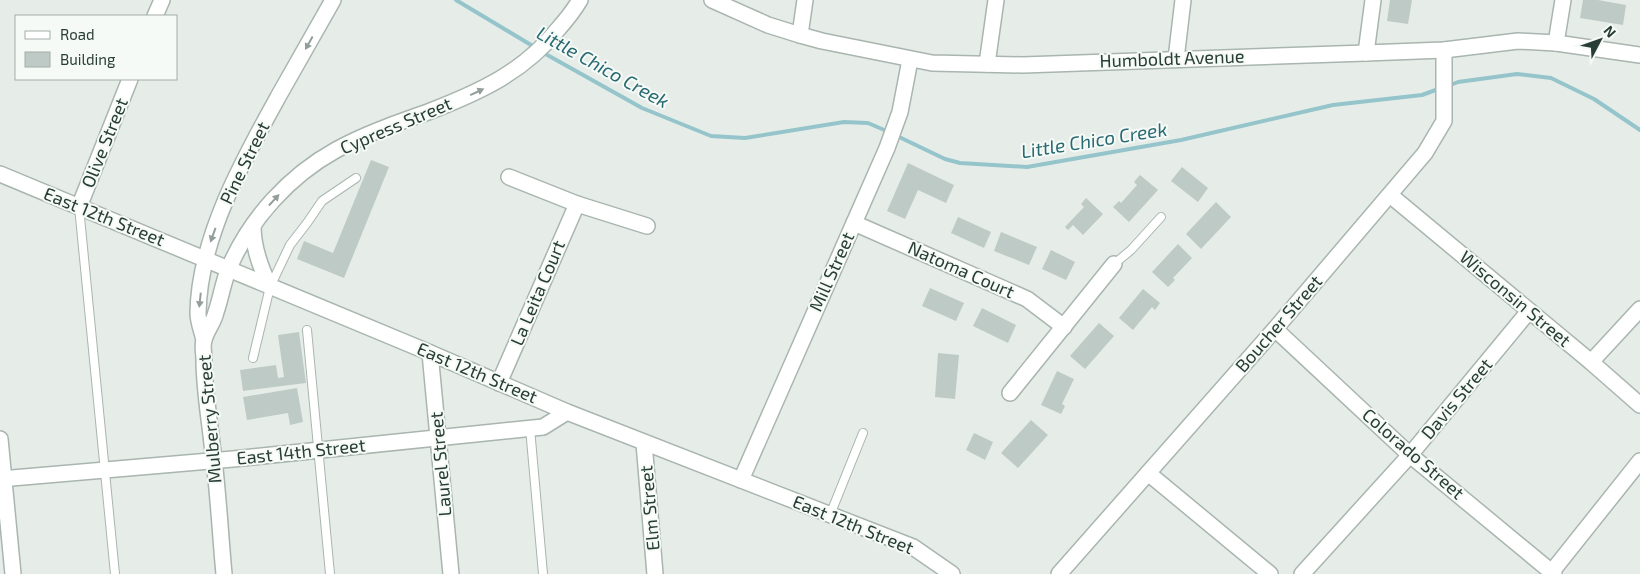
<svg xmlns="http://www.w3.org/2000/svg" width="1640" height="574" font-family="'Exo 2',sans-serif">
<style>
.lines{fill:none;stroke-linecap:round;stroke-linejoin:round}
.stream{stroke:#95c5cb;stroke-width:4}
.building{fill:#becac5}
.service-casing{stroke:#a9b5af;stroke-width:10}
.minor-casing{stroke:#a9b5af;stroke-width:18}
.tertiary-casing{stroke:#a9b5af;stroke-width:18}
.service{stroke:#fff;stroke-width:8}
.minor{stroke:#fff;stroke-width:15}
.tertiary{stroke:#fff;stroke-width:15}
.oneway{fill:#939e9a}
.labels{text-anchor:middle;stroke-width:4;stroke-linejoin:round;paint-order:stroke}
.street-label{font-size:18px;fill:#273d35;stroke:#f6faf7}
.water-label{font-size:19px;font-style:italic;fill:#286a72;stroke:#f6faf7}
</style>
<rect width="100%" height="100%" fill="#e6ede9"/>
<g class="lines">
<g class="stream">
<path d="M456,0l80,48"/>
<path d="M542,52l100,56 69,28 34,2 99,-16 24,1 21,9"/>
<path d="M1448,86l10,-4 59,-8 34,4 43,21 46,31"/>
<path d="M895,135l50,24 15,4 67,4 154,-27 152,-35 89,-10 19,-7"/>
</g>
</g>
<g class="building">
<path d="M1390,0h22l-4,24 -21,-3z"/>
<path d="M1583,0h15l28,5 -3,20 -43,-7z"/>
<path d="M371,160l18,7 -45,111 -47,-19 7,-18 29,12z"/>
<path d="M908,163l46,22 -8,18 -28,-13 -13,29 -18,-8z"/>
<path d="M1182,167l26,21 -10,14 -27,-21z"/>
<path d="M1140,175l18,15 -29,32 -16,-15 6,-6 2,2 16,-18 -3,-3z"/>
<path d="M1086,198l17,16 -20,21 -10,-10 -5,5 -3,-3 19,-20 -3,-3z"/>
<path d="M1216,202l15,15 -30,32 -15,-15z"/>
<path d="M958,217l33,15 -7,16 -33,-15z"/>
<path d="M1001,232l36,15 -8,18 -35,-14z"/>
<path d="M1178,244l14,14 -19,20 2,2 -7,7 -16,-15z"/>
<path d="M1051,250l24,12 -9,18 -24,-11z"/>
<path d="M930,288l34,15 -8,18 -34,-15z"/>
<path d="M1143,289l17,14 -5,7 -3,-3 -19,23 -14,-12z"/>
<path d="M982,308l34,17 -8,18 -35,-17z"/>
<path d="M1099,323l15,13 -29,33 -15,-13z"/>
<path d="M299,332l7,51 -63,8 -3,-21 36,-5 2,13 6,-1 -6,-42z"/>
<path d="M938,353l21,2 -4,44 -20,-2z"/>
<path d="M1057,371l17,8 -12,25 3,2 -4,8 -20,-9z"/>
<path d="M297,388l6,34 -13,3 -2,-12 -41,7 -4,-23z"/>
<path d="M1031,420l17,15 -30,33 -17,-15z"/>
<path d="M974,433l19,9 -8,18 -19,-10z"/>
</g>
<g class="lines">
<defs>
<g id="service">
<path d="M79,207l36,367"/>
<path d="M1114,264l17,-14 30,-33"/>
<path d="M307,330l23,244"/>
<path d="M253,358l17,-71 20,-42 17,-22 15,-22 34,-23"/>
<path d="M530,428l13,146"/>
<path d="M830,515l33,-82"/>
</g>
<g id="minor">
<path d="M712,0l56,25 32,10 22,6 110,22 91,2 343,-12 78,-3 74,-9 38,2 84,12"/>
<path d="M155,16l7,-16"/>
<path d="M800,35l5,-35"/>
<path d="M1556,43l7,-43"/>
<path d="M1366,53l7,-53"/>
<path d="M1176,59l7,-59"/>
<path d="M987,64l9,-64"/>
<path d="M0,174l421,175 146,63 346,135 39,27"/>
<path d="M509,177l68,27 70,22"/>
<path d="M1390,195l201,167 49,43"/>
<path d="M79,207l51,-128"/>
<path d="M854,223l173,76 37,28"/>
<path d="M1275,329l135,126 144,119"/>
<path d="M430,353l21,221"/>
<path d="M1591,362l49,-53"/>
<path d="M499,383l78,-179"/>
<path d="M1010,393l104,-129"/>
<path d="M0,439l13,135"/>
<path d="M644,443l11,131"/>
<path d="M1148,473l122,101"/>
<path d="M0,479l233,-20 310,-32 24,-15"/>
<path d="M741,480l146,-332 13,-36 10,-52"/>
<path d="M1059,574l216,-245 150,-176 19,-32v-71"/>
<path d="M1302,574l108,-119 119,-144"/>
<path d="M1550,574l90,-113"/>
</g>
<g id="tertiary">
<path d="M253,226c0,22 7,41 17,61"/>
<path d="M204,340c-2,-9 -6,-18 -6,-27 1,-74 45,-153 80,-216 19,-33 37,-65 55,-97"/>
<path d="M224,574c-4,-43 -6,-87 -12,-130 -3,-28 -8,-56 -8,-85 0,-5 -2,-13 0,-19 2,-9 10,-18 12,-28 5,-14 7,-30 13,-44 21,-49 60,-92 107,-118 29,-16 61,-27 92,-38 52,-20 96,-40 131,-84 8,-9 15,-18 21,-28"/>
</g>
</defs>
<use href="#service" class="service-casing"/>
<use href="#minor" class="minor-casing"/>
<use href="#tertiary" class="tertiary-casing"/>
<use href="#service" class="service"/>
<use href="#minor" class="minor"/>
<use href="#tertiary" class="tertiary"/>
</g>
<defs><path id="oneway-solid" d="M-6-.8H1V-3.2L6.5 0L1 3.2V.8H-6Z" transform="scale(1.25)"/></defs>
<g class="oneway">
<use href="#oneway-solid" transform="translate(309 43) rotate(119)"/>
<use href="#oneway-solid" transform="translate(477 92) rotate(-25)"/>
<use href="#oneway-solid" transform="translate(274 200) rotate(-47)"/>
<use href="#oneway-solid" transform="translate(213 235) rotate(110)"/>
<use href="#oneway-solid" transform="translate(200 300) rotate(96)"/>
</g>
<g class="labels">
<g class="street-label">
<text transform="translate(1172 59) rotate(-2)" y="6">Humboldt Avenue</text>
<text transform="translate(396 126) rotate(-23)" y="6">Cypress Street</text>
<text transform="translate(105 143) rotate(-68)" y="6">Olive Street</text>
<text transform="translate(245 163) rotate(-64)" y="6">Pine Street</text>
<text transform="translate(104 217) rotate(22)" y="6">East 12th Street</text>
<text transform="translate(961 270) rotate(24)" y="6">Natoma Court</text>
<text transform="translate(832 272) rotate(-66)" y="6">Mill Street</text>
<text transform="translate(538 293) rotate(-67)" y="6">La Leita Court</text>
<text transform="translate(1515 299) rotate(40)" y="6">Wisconsin Street</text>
<text transform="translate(1279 324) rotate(-49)" y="6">Boucher Street</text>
<text transform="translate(477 373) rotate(23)" y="6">East 12th Street</text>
<text transform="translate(1457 399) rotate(-50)" y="6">Davis Street</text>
<text transform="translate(210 419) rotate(-95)" y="6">Mulberry Street</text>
<text transform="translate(301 452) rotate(-6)" y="6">East 14th Street</text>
<text transform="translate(1413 454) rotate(41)" y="6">Colorado Street</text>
<text transform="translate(441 464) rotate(-95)" y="6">Laurel Street</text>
<text transform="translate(650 508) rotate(-95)" y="6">Elm Street</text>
<text transform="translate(853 525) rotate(22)" y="6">East 12th Street</text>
</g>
<g class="water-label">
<text transform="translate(603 67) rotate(29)" y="7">Little Chico Creek</text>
<text transform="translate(1094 140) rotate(-9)" y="7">Little Chico Creek</text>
</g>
</g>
<rect x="15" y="15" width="162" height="65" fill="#f6faf7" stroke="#a3aea9"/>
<rect x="25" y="31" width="25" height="8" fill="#ffffff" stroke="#a3aea9"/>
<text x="60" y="40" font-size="15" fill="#273d35">Road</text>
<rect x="25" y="52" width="25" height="15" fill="#becac5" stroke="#a3aea9"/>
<text x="60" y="65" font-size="15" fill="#273d35">Building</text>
<g transform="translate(1600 40) rotate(49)" stroke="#f6faf7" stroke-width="4" paint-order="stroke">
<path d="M0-4L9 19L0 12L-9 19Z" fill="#273d35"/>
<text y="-8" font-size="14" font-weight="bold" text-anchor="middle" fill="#273d35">N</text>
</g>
</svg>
